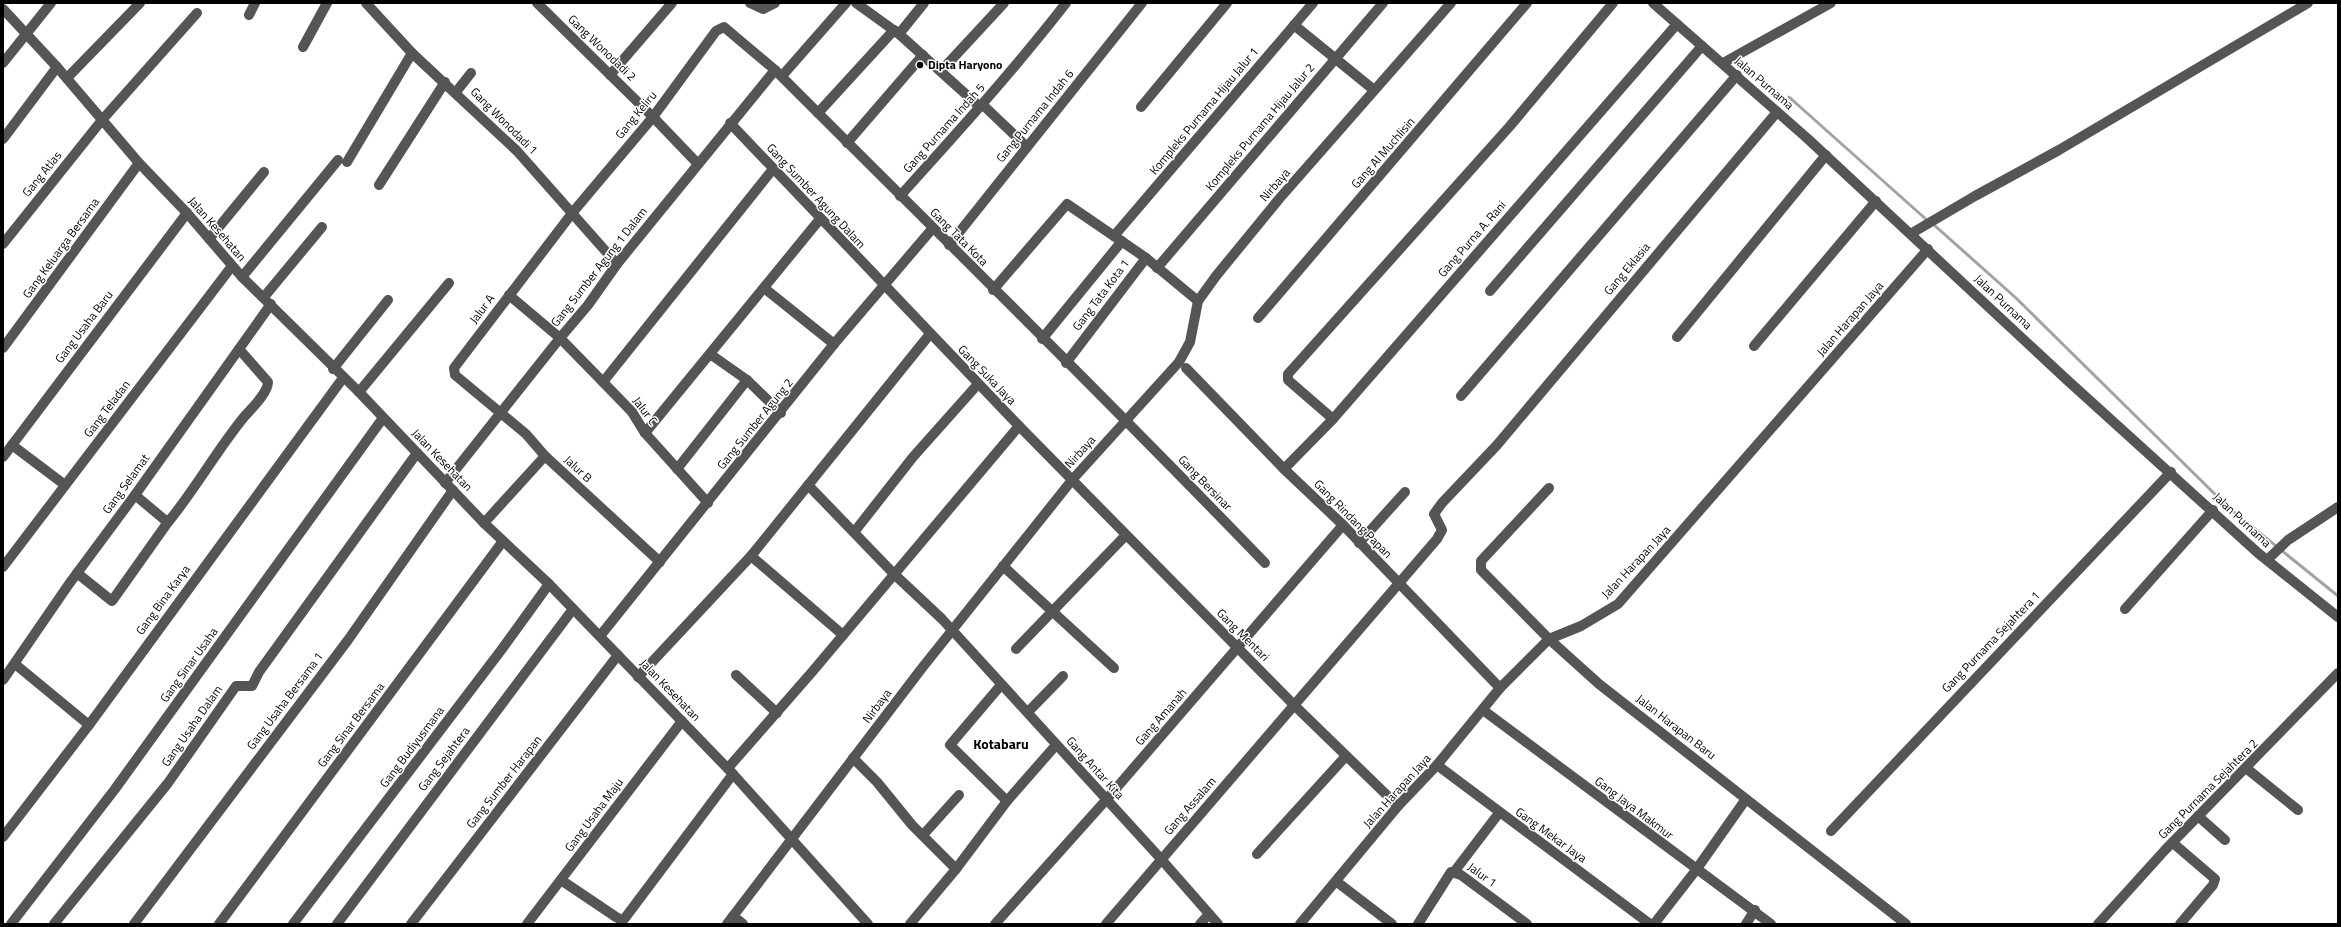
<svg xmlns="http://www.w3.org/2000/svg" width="2341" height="927" font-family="'Titillium Web',sans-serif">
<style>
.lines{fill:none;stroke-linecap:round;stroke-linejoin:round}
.stream{stroke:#a3a3a3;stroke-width:3}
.minor{stroke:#555;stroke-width:10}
.poi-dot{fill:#000;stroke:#fff;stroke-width:1.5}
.labels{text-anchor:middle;stroke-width:3;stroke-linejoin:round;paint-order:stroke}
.street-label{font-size:12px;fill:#000;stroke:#fff}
.poi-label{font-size:12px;font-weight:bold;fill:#000;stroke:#fff;text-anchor:start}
.quarter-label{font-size:14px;font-weight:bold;fill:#000;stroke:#fff}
</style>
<rect width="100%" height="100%" fill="#fff"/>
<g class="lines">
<g class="stream">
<path d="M1789,97l139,124"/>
<path d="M1933,224l83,74 213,210 109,88"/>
</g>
<g class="minor">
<path d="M366,3l46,50 105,98 100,113"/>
<path d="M537,3l116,114 45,47"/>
<path d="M750,3l13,6 12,-6"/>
<path d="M856,3l43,31 81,73"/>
<path d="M1653,3l155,136 258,240 192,174 80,64"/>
<path d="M3,9l54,58 82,96 48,50 55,64 117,115 125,131 65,61 184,190 135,150"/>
<path d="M249,15l6,-12"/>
<path d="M1294,25l80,65"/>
<path d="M899,34l25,-31"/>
<path d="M303,47l24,-44"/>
<path d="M3,63l48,-60"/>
<path d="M1723,63l108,-60"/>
<path d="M941,71l63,-68"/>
<path d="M610,75l62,-72"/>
<path d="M782,76l64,-73"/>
<path d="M67,78l73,-75"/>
<path d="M456,92l15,-19"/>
<path d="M983,105l44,42"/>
<path d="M1141,107l86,-104"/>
<path d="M818,113l76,-83"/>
<path d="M730,123l289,303 275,279 104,101"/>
<path d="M3,139l54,-72"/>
<path d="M847,143l76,-88"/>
<path d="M347,162l65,-109"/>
<path d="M379,185l66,-103"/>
<path d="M900,196c57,-63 114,-126 166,-193"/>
<path d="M1912,233l63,-37 84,-46 249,-147"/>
<path d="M1114,236l199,-233"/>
<path d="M209,239l55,-67"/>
<path d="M3,244l99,-124 95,-107"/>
<path d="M949,245l193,-242"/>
<path d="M1157,268l226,-265"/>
<path d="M242,277l96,-117"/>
<path d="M764,288l70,56"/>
<path d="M993,290l74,-86 79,54"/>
<path d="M1490,291l212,-245"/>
<path d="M509,295l51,43 43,44 29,30 13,21 63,70"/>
<path d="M264,297l58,-70"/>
<path d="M1258,318l269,-315"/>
<path d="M1677,337l149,-182"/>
<path d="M1042,339l80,-98"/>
<path d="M1754,346l122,-145"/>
<path d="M3,348l136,-185"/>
<path d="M710,354l37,26 34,33"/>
<path d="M1066,363l80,-105 52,43"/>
<path d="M1186,368l98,101 59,56 157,163"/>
<path d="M333,369l55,-69"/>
<path d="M603,382l170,-213"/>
<path d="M359,392l90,-109"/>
<path d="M1461,396l276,-321"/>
<path d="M1333,419l-45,-39v-6l222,-248 103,-123"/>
<path d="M645,433l175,-214"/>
<path d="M12,445l53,40"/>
<path d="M545,456l-19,-22 -71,-59 -1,-7 119,-156 80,-95 63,-86 8,-4 51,43c164,164 329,326 490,493"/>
<path d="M3,457l184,-244"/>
<path d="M677,469l70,-89"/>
<path d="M1284,469l49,-50 344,-395"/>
<path d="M445,483l115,-145 28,-33 29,-41 158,-194"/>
<path d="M808,485l86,89 48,45 219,240 57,65"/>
<path d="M1549,488l-68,73v9l68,69 50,45 307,240"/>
<path d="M135,495l31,26h3c27,-33 48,-71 75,-104 7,-8 24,-24 24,-35l-29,-33"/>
<path d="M484,523l61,-67 115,106"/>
<path d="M855,531l58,-74 65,-73"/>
<path d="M1359,543l46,-51"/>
<path d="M2267,560l21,-20 50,-33"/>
<path d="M1003,566l111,102"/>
<path d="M3,567l229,-301"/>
<path d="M77,573l35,28 56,-79"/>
<path d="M2125,609l88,-99"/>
<path d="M843,635l-92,-79 179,-222"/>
<path d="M600,636l234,-292 98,-115"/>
<path d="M1016,649l110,-114"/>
<path d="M15,664l74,61"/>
<path d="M736,675l41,38"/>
<path d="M638,677l113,-121"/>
<path d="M3,680l66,-96 66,-89 136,-191"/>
<path d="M1001,685l-51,60 57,56"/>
<path d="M1483,710l288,214"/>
<path d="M1028,712l35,-36"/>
<path d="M853,758l24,24 35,43 44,44"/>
<path d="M1437,765l213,159"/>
<path d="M728,768l84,-96 207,-246"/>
<path d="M2246,768l52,42"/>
<path d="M2198,816l27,24"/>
<path d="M1831,831l340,-359"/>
<path d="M923,835l36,-40"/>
<path d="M3,837l86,-112 254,-347"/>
<path d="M2173,843l42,36 -2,6 -33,39"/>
<path d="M1257,854l89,-98"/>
<path d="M1454,872l45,-59"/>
<path d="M561,880l55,37 6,3 3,-2 108,-144"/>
<path d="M1337,882l55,42"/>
<path d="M733,916l10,8"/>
<path d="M11,924l104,-135 268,-371"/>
<path d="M54,924l114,-141 68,-97h16l7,-14 158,-219"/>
<path d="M134,924l214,-284 105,-150"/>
<path d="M219,924l284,-383"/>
<path d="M293,924l209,-275 47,-65"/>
<path d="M337,924l236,-315"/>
<path d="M411,924l207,-269"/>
<path d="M527,924l155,-203"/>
<path d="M727,924l195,-256 107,-134 43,-54 107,-118 11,-20 8,-41 18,-25 63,-77 172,-196"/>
<path d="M910,924l46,-55 51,-68 49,-56"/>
<path d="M995,924l111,-124 237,-275"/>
<path d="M1106,924l331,-385 5,-9 -8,-16 8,-11 55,-58 280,-333"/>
<path d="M1200,924l9,-10"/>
<path d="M1300,924l98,-118 39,-41 63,-77 49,-49 32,-13 37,-22 310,-355"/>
<path d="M1418,924l33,-52 10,3 66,49"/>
<path d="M1654,924l42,-54 50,-71"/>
<path d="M1746,924l9,-14"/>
<path d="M2098,924l67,-74 173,-177"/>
</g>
</g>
<circle class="poi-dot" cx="920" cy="65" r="4"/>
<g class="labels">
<g class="street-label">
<text transform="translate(602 48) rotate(44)" y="4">Gang Wonodadi 2</text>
<text transform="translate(1764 83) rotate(41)" y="4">Jalan Purnama</text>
<text transform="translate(1204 111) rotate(-50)" y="4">Kompleks Purnama Hijau Jalur 1</text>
<text transform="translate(636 115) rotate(-51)" y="4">Gang Keliru</text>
<text transform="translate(1035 116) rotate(-51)" y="4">Gang Purnama Indah 6</text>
<text transform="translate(504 121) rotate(45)" y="4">Gang Wonodadi 1</text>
<text transform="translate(1260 127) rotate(-50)" y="4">Kompleks Purnama Hijau Jalur 2</text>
<text transform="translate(944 128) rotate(-48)" y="4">Gang Purnama Indah 5</text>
<text transform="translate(1383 153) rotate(-49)" y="4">Gang Al Muchlisin</text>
<text transform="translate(42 174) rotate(-51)" y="4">Gang Atlas</text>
<text transform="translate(1275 185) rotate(-49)" y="4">Nirbaya</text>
<text transform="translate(816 196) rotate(47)" y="4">Gang Sumber Agung Dalam</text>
<text transform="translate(217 229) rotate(49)" y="4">Jalan Kesehatan</text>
<text transform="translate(959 237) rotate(45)" y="4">Gang Tata Kota</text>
<text transform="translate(1472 239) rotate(-49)" y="4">Gang Purna A. Rani</text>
<text transform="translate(61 248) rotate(-54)" y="4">Gang Keluarga Bersama</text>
<text transform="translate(599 267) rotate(-52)" y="4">Gang Sumber Agung 1 Dalam</text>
<text transform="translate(1627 269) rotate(-50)" y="4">Gang Eklasia</text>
<text transform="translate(1101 295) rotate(-53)" y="4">Gang Tata Kota 1</text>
<text transform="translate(2003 302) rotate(43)" y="4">Jalan Purnama</text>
<text transform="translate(482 309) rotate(-53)" y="4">Jalur A</text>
<text transform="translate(1850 319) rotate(-49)" y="4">Jalan Harapan Jaya</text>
<text transform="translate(84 327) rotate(-53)" y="4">Gang Usaha Baru</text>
<text transform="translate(987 375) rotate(46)" y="4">Gang Suka Jaya</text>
<text transform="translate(107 409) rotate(-53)" y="4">Gang Teladan</text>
<text transform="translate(645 411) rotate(53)" y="4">Jalur C</text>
<text transform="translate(755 424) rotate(-51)" y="4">Gang Sumber Agung 2</text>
<text transform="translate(1080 452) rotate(-48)" y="4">Nirbaya</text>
<text transform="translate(442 460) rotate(46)" y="4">Jalan Kesehatan</text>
<text transform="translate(578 469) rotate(43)" y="4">Jalur B</text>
<text transform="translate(1205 483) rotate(46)" y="4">Gang Bersinar</text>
<text transform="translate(126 484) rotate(-54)" y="4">Gang Selamat</text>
<text transform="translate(1353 519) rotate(45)" y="4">Gang Rindang Papan</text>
<text transform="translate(2242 520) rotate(43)" y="4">Jalan Purnama</text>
<text transform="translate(1636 562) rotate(-47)" y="4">Jalan Harapan Jaya</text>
<text transform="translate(163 600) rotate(-54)" y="4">Gang Bina Karya</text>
<text transform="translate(1243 635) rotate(45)" y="4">Gang Mentari</text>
<text transform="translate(1991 642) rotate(-46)" y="4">Gang Purnama Sejahtera 1</text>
<text transform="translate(189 665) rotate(-54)" y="4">Gang Sinar Usaha</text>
<text transform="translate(670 690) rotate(46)" y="4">Jalan Kesehatan</text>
<text transform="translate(285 701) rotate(-53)" y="4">Gang Usaha Bersama 1</text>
<text transform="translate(877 706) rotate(-53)" y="4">Nirbaya</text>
<text transform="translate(1161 717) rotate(-49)" y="4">Gang Amanah</text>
<text transform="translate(351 725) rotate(-53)" y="4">Gang Sinar Bersama</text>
<text transform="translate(192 726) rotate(-55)" y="4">Gang Usaha Dalam</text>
<text transform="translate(1676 727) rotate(38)" y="4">Jalan Harapan Baru</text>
<text transform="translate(412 747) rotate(-53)" y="4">Gang Budiyusmana</text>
<text transform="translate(444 759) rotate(-53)" y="4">Gang Sejahtera</text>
<text transform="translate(1095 768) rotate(48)" y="4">Gang Antar Kita</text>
<text transform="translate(504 782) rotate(-52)" y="4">Gang Sumber Harapan</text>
<text transform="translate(2208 789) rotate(-45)" y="4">Gang Purnama Sejahtera 2</text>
<text transform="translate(1397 791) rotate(-48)" y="4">Jalan Harapan Jaya</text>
<text transform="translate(1190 806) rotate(-49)" y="4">Gang Assalam</text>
<text transform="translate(1634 808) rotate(37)" y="4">Gang Jaya Makmur</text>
<text transform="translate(594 815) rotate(-53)" y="4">Gang Usaha Maju</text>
<text transform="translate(1551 835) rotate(36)" y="4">Gang Mekar Jaya</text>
<text transform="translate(1482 875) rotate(36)" y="4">Jalur 1</text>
</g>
<g class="poi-label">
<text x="928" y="69">Dipta Haryono</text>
</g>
<g class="quarter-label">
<text x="1001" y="749">Kotabaru</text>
</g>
</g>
<rect width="2341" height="927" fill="none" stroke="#000000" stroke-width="8"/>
</svg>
